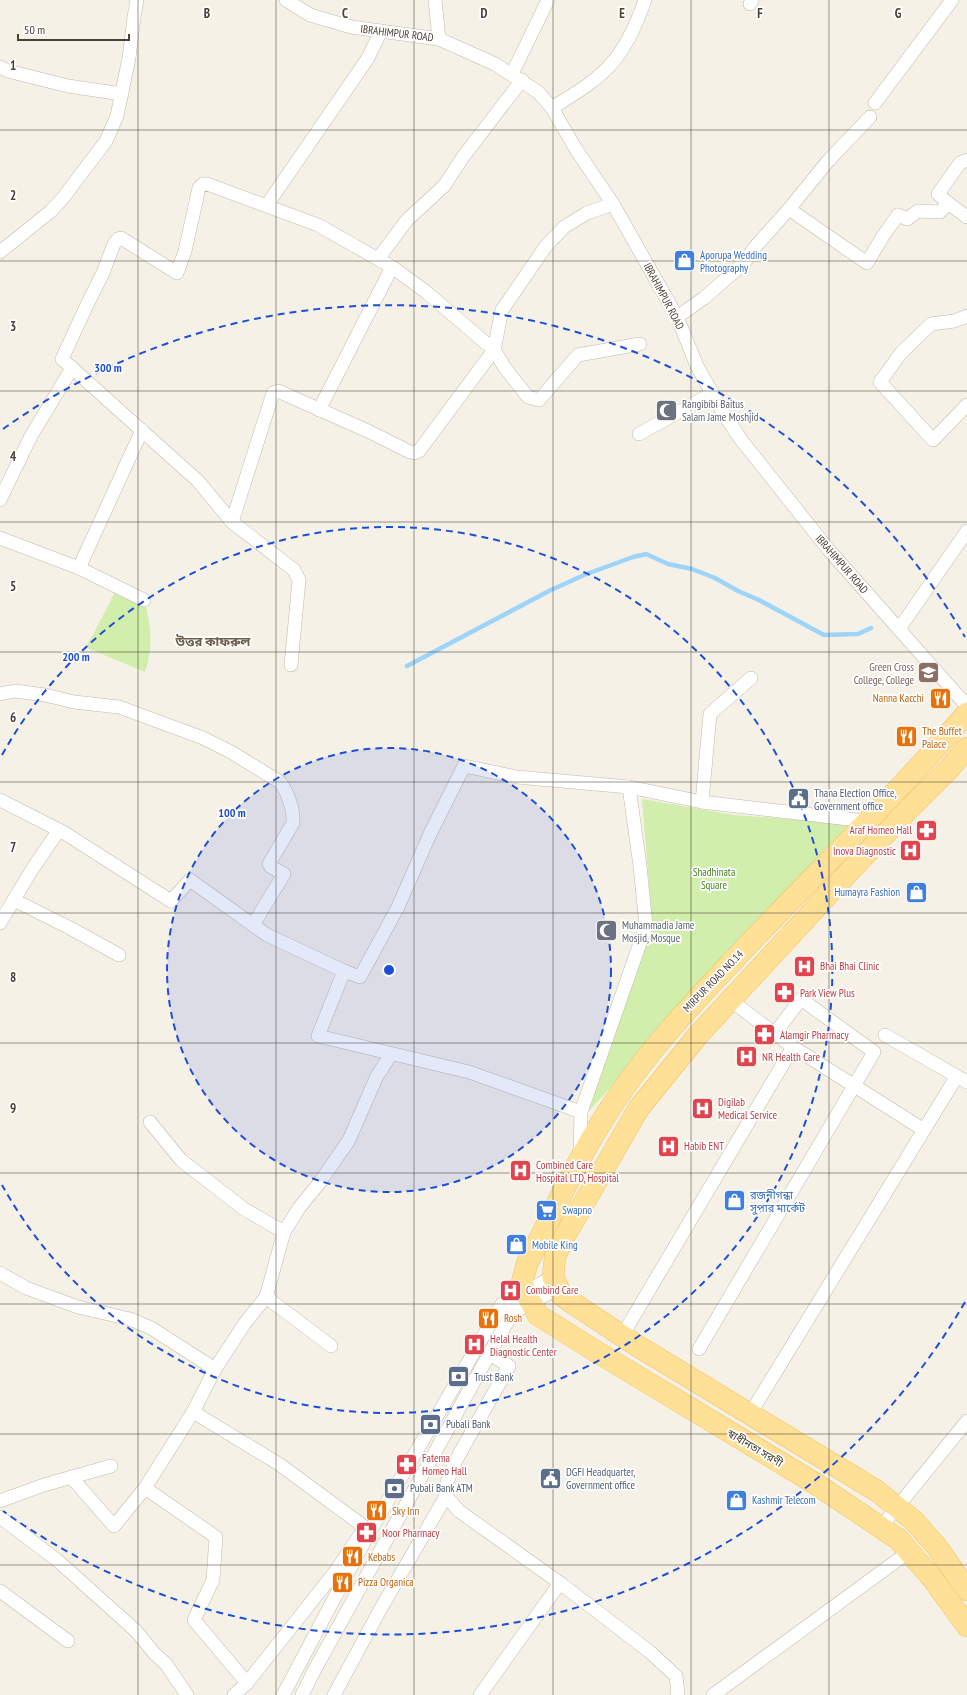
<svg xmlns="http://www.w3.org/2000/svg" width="967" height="1695" font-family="'PT Sans Narrow','Noto Sans Bengali',sans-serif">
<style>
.green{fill:#d1eeac}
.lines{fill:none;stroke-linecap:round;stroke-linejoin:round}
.stream{stroke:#9dd4f8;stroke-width:4.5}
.street-casing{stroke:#c2b9a9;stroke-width:14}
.primary-casing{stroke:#f1c25a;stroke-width:22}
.street{stroke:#fff;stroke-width:13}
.primary{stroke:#ffe097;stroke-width:21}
.grid{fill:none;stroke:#4a4135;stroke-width:1;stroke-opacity:0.55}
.ring{fill:none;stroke:#1d4ed8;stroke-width:2;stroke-dasharray:7 5}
.labels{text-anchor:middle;stroke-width:3.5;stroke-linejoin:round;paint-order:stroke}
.street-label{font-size:11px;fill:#4a4135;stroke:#fff}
.shop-label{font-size:11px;fill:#366cbe;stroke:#fff;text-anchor:start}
.worship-label{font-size:11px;fill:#5b616d;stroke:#fff;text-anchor:start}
.education-label{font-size:11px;fill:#785e54;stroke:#fff;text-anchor:end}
.food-label{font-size:11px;fill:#c56008;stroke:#fff;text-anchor:start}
.service-label{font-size:11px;fill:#4e5e75;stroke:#fff;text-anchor:start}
.health-label{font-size:11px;fill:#be3a42;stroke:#fff;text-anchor:start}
.park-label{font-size:11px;fill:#478321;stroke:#fff}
.quarter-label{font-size:13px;font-weight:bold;fill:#6e5f4b;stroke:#fff}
.grid-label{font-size:13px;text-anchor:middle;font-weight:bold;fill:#4a4135;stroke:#fff;stroke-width:3.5;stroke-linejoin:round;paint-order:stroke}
.centre{fill:#1d4ed8;stroke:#fff;stroke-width:2}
.ring-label{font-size:12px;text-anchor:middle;font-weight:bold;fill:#1d4ed8;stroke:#fff;stroke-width:3.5;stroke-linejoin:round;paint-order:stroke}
</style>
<rect width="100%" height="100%" fill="#f5f1e7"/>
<g class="green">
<path d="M117,588l29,18c5,23 7,44 -1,66l-60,-25 8,-12z"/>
<path d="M642,799l92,16 123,9 -141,148 -128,140 64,-192z"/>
</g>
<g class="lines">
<path class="stream" d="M407,666l142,-75 35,-16 49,-18 13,-3 22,10 24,5 23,9 23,13 21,9 65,35 34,-1 13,-6"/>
<defs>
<g id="street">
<path d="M286,0l24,15 41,12 88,12 56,25 43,28 14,16 25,43 36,53 64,113 20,49 28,50 17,25 86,108 139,157"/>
<path d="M435,0l4,39"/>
<path d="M750,4l2,-4"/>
<path d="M0,67l8,4 60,15 54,8"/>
<path d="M512,74l36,-74"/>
<path d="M875,103l77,-103"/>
<path d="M552,108c20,-13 44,-26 60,-45 14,-16 26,-43 33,-63"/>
<path d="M948,203l-10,-9 22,-31 7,-3"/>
<path d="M613,204l-26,9 -23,14 -18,19 -44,64 -8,40 -75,101 -4,2 -5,-1 -40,-20 -92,-41 -5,2 -41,129 -34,-41 -136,-122 24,-52 17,-34 11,-29 4,-5 3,-1 56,35 8,-22 14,-63 4,-4h4l111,41 74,42 33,24 69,59 11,18 23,29 11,3 39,-45 62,-11"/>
<path d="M267,205l101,-147 13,-27"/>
<path d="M789,209l78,54 16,-27 15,-21 9,4 11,-8 22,1 8,-9 19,14"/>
<path d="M0,252l51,-41 12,-13 43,-57 11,-25 12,-58 5,-41 3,-17"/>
<path d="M378,259l29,-39 37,-34 19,-29 59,-77"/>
<path d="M967,316l-13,5 -23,3 -30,29 -21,29 53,58 34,-35"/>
<path d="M677,317l27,-19 40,-35 11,-16 34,-38 39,-48 42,-44"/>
<path d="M319,410l73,-143"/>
<path d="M639,434l74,-41"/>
<path d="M0,500l31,-64 41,-68"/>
<path d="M232,522l62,48 5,10 -8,85"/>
<path d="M0,538l79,30 65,32"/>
<path d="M79,568l63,-138"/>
<path d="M899,629l68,-98"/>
<path d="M0,694l15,-3 30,4 29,7 45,5 84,31 28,14 49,30c8,11 14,27 13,41l-24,41 2,3 13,7 -31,51"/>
<path d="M0,800l63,32 108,69 19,-21 77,55 77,36"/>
<path d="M702,802l8,-88 41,-36"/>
<path d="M14,900l56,28 49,27"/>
<path d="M0,923l33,-55 26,-38"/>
<path d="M730,1000l63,47 131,83"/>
<path d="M885,1035l82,47"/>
<path d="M581,1112l-112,-40 -151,-36 26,-65 16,6 38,-70 32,-73 34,-68 53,11 112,10 73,15 164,19"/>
<path d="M150,1122l31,38 63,49 40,23"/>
<path d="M580,1154l1,-42 65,-186 -6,-60 -11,-79"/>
<path d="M0,1273l26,15 52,19 52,12 21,9 64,41"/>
<path d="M266,1297l65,49"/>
<path d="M622,1336l171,-289"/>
<path d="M699,1349l175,-297 -73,-53 -26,34"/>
<path d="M490,1354l19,12 -54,96 -8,20 -1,14 13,15 101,72 90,69 26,24 2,17 -1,2"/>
<path d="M750,1414l207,-338"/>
<path d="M71,1477l43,49 31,-38 48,-76"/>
<path d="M145,1488l71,49 -3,43 -19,40 53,63"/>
<path d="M0,1501l44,-16 67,-19"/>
<path d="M0,1517l57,43 79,71 18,22 12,11 21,31"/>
<path d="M881,1527l86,-106"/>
<path d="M370,1531l-91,-67 -86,-52 22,-43 30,-46 21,-26 18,-65 15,-24 21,-26 29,-42 27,-62 15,-24"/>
<path d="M0,1591l68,50"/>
<path d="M234,1695l13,-12 88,-111 25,-37"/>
<path d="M283,1695l87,-164 132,-227 51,-27"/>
<path d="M302,1695l13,-26 197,-356 46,-25"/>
<path d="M334,1695l46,-85 66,-114"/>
<path d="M480,1695l80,-112"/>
<path d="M713,1695l197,-144"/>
</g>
<g id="primary">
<path d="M967,713c-71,82 -149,158 -223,236 -44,47 -89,93 -125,146 -37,53 -63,112 -92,169l-5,18 3,10 13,23 59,37 219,132 82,55 34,39 35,48"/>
<path d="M967,748l-19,22 -40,40 -58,61 -151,163 -60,74 -76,131 -8,18 -2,20 9,19 74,49 241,146 36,29 24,27 30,43"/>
</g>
</defs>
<use href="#street" class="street-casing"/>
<use href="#primary" class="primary-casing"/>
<use href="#street" class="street"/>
<use href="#primary" class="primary"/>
</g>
<path class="grid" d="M138,0v1695M276,0v1695M414,0v1695M553,0v1695M691,0v1695M829,0v1695M0,130h967M0,261h967M0,391h967M0,522h967M0,652h967M0,782h967M0,913h967M0,1043h967M0,1173h967M0,1304h967M0,1434h967M0,1565h967"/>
<circle cx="389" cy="970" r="222" fill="#1d4ed8" fill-opacity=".12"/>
<g class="ring">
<circle cx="389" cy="970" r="222"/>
<path d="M2 755A443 443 0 1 1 2 1185"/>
<path d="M965 1302A665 665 0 0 1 3 1511M3 429A665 665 0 0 1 965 637"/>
</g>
<defs>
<symbol id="shop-square" viewBox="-11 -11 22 22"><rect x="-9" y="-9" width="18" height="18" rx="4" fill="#3f7fe0" stroke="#fff"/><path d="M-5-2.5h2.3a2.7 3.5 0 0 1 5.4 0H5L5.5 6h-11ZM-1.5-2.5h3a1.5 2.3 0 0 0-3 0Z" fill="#fff"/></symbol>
<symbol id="mosque-square" viewBox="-11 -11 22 22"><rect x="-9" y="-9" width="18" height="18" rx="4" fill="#6b7280" stroke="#fff"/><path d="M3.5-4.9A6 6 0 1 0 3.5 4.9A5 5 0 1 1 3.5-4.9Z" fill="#fff"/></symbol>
<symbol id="university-square" viewBox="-11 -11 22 22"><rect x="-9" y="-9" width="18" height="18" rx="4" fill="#8d6e63" stroke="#fff"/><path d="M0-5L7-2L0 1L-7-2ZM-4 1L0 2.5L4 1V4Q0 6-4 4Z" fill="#fff"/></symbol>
<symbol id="restaurant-square" viewBox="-11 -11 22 22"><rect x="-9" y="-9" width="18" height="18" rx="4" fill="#e8710a" stroke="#fff"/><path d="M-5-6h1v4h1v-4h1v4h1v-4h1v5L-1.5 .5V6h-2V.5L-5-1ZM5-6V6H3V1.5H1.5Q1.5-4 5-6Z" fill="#fff"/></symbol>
<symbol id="civic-square" viewBox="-11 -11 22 22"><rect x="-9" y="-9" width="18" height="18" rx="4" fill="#5c6f8a" stroke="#fff"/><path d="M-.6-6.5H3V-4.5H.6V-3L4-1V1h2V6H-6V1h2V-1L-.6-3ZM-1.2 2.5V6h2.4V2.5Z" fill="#fff"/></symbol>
<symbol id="pharmacy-square" viewBox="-11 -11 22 22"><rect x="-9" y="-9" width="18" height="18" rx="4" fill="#e0444e" stroke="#fff"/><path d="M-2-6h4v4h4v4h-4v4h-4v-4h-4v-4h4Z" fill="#fff"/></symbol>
<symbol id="hospital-square" viewBox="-11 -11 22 22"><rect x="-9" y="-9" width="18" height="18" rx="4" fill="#e0444e" stroke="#fff"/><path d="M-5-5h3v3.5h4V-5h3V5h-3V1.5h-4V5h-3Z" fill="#fff"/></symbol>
<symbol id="supermarket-square" viewBox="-11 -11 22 22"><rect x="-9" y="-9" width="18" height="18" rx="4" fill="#3f7fe0" stroke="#fff"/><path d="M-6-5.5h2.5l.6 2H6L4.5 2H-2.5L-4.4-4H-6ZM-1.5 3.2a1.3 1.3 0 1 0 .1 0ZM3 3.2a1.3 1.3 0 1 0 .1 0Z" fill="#fff"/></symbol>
<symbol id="bank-square" viewBox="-11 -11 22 22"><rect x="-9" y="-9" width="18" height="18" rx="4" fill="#5c6f8a" stroke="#fff"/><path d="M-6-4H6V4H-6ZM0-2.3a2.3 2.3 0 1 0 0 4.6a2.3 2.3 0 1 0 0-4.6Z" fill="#fff"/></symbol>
</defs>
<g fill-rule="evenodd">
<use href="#shop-square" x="672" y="248" width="25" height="25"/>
<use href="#mosque-square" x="654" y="398" width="25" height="25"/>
<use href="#university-square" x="916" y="660" width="25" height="25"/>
<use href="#restaurant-square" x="928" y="686" width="25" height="25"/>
<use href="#restaurant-square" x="894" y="724" width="25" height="25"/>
<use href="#civic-square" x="786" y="786" width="25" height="25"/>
<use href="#pharmacy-square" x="914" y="818" width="25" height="25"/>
<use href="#hospital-square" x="898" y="838" width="25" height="25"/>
<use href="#shop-square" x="904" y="880" width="25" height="25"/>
<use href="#mosque-square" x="594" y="918" width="25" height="25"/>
<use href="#hospital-square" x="792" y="954" width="25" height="25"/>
<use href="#pharmacy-square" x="772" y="980" width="25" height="25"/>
<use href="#pharmacy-square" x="752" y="1022" width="25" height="25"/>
<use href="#hospital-square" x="734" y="1044" width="25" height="25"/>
<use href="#hospital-square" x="690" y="1096" width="25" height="25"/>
<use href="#hospital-square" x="656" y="1134" width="25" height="25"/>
<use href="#hospital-square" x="508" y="1158" width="25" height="25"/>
<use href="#shop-square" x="722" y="1188" width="25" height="25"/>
<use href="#supermarket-square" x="534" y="1198" width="25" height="25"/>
<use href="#shop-square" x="504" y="1232" width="25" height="25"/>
<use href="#hospital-square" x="498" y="1278" width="25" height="25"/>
<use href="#restaurant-square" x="476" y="1306" width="25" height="25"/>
<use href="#hospital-square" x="462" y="1332" width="25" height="25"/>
<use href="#bank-square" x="446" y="1364" width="25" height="25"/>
<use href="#bank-square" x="418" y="1412" width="25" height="25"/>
<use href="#pharmacy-square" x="394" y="1452" width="25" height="25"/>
<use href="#civic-square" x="538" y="1466" width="25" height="25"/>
<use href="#bank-square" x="382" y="1476" width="25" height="25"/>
<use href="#shop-square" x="724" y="1488" width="25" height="25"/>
<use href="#restaurant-square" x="364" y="1498" width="25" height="25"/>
<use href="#pharmacy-square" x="354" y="1520" width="25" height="25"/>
<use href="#restaurant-square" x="340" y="1544" width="25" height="25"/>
<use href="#restaurant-square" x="330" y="1570" width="25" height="25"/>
</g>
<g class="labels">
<g class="street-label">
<text transform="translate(397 33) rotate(7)" y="4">IBRAHIMPUR ROAD</text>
<text transform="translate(664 296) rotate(62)" y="4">IBRAHIMPUR ROAD</text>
<text transform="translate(842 564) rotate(49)" y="4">IBRAHIMPUR ROAD</text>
<text transform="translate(713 981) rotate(-46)" y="4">MIRPUR ROAD NO.14</text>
<text transform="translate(755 1448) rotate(31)" y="4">স্বাধীনতা সরণী</text>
</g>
<g class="shop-label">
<text x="700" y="259">Aporupa Wedding<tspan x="700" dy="13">Photography</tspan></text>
<text x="900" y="896" text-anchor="end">Humayra Fashion</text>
<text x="750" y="1199">রজনীগন্ধা<tspan x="750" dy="13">সুপার মার্কেট</tspan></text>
<text x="562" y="1214">Swapno</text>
<text x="532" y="1249">Mobile King</text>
<text x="752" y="1504">Kashmir Telecom</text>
</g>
<g class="worship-label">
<text x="682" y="408">Rangibibi Baitus<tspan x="682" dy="13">Salam Jame Moshjid</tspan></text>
<text x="622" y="929">Muhammadia Jame<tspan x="622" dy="13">Mosjid, Mosque</tspan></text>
</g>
<g class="education-label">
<text x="914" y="671">Green Cross<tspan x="914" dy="13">College, College</tspan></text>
</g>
<g class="food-label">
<text x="924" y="702" text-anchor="end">Nanna Kacchi</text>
<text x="922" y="735">The Buffet<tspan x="922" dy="13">Palace</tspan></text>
<text x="504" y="1322">Rosh</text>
<text x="392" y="1515">Sky Inn</text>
<text x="368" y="1561">Kebabs</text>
<text x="358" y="1586">Pizza Organica</text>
</g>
<g class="service-label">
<text x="814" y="797">Thana Election Office,<tspan x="814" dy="13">Government office</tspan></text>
<text x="474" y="1381">Trust Bank</text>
<text x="446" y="1428">Pubali Bank</text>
<text x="566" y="1476">DGFI Headquarter,<tspan x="566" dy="13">Government office</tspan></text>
<text x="410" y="1492">Pubali Bank ATM</text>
</g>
<g class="health-label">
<text x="912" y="834" text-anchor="end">Araf Homeo Hall</text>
<text x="896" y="855" text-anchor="end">Inova Diagnostic</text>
<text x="820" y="970">Bhai Bhai Clinic</text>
<text x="800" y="997">Park View Plus</text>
<text x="780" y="1039">Alamgir Pharmacy</text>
<text x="762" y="1061">NR Health Care</text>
<text x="718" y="1106">Digilab<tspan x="718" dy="13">Medical Service</tspan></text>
<text x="684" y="1150">Habib ENT</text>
<text x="536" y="1169">Combined Care<tspan x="536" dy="13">Hospital LTD, Hospital</tspan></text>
<text x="526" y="1294">Combind Care</text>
<text x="490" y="1343">Helal Health<tspan x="490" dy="13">Diagnostic Center</tspan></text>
<text x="422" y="1462">Fatema<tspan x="422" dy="13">Homeo Hall</tspan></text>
<text x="382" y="1537">Noor Pharmacy</text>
</g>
<g class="park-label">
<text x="714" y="876">Shadhinata<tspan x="714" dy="13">Square</tspan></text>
</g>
<g class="quarter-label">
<text x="213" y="646">উত্তর কাফরুল</text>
</g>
</g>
<g class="grid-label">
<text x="207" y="18">B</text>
<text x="345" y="18">C</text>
<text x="484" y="18">D</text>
<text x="622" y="18">E</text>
<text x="760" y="18">F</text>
<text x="898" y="18">G</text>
<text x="13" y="70">1</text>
<text x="13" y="200">2</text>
<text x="13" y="331">3</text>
<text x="13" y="461">4</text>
<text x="13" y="591">5</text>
<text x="13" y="722">6</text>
<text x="13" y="852">7</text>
<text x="13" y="982">8</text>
<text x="13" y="1113">9</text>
</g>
<circle cx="389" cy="970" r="6" class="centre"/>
<g class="ring-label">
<text x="108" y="372">300 m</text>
<text x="76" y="661">200 m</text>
<text x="232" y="817">100 m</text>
</g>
<path d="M18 34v6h111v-6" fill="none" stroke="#4a4135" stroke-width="2"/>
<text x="24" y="34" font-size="12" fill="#4a4135" stroke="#ffffff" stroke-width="3" paint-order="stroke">50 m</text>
</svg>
